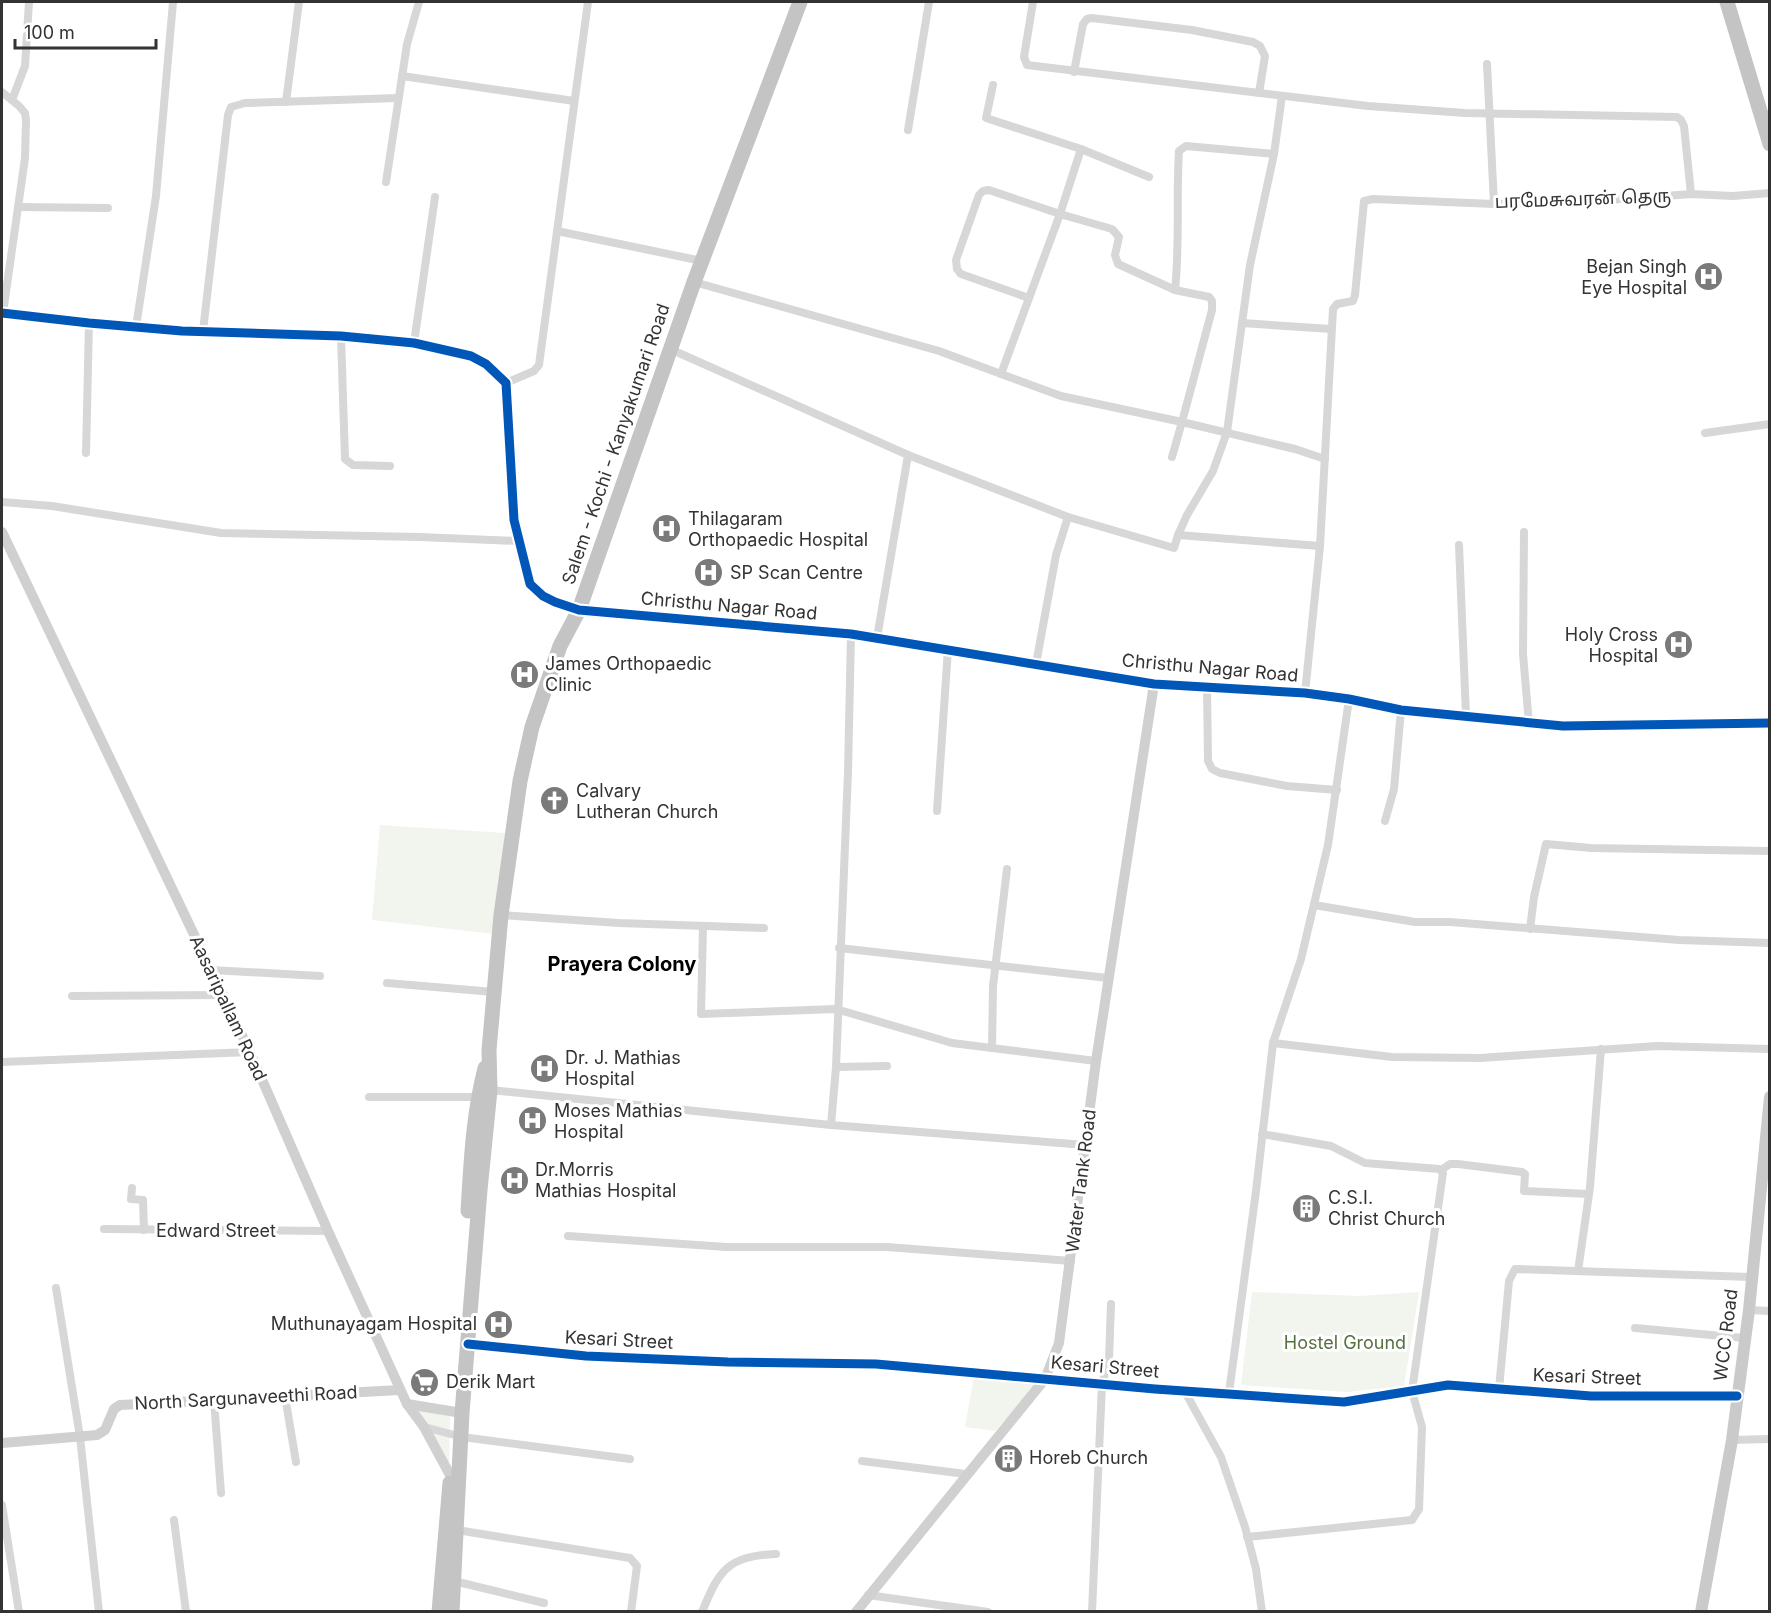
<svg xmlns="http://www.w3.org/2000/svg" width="1771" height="1613" font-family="Inter,'Noto Sans Tamil',sans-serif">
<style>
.green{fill:#f1f5ed}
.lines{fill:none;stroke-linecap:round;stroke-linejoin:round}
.street{stroke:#d7d7d7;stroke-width:8}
.secondary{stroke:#d0d0d0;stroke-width:10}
.primary{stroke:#cacaca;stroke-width:12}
.highway{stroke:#c4c4c4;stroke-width:15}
.cycleway-casing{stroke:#fff;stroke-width:13}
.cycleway{stroke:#0057b8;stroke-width:9}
.labels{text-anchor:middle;stroke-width:6;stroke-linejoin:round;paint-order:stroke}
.street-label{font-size:18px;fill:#333;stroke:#fff}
.poi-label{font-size:18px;fill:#333;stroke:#fff;text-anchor:start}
.park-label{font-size:18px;fill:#56703f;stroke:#fff}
.neighbourhood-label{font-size:20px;font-weight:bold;fill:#000;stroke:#fff}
</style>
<rect width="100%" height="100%" fill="#fff"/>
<g class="green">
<path d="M380,825l125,8 -11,101 -122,-14z"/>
<path d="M1252,1292l108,4 59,-4 -15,94 -57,6 -106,-7z"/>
<path d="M974,1376l68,4 -47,51 -30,-4z"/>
<path d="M414,1408l36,8 -1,53z"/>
</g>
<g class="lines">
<g class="street">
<path d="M1033,2l-9,55 3,8 341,41 97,7 212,4 4,3 3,6 7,68"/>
<path d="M1487,64l7,140"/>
<path d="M1074,72l9,-48 4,-5 5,-1 100,12 61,12 7,4 5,10 -6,37"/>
<path d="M402,76l172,25"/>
<path d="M993,85l-7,33 95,31"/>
<path d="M2,92l17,14 6,7 1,7 -1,38 -22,155"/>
<path d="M1282,96l-8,58 -24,111 -23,167 -14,39 -26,44 -9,20 142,11"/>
<path d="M12,100l13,-34 4,-64"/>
<path d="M286,102l13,-100"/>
<path d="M908,130l21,-128"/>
<path d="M386,182l21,-138 12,-42"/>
<path d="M18,207l90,1"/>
<path d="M557,231l145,30"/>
<path d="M694,282l245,69 122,45 121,26 -10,35"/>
<path d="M1175,290c5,-46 1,-93 4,-139l7,-5 88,8"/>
<path d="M1029,298l-68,-24 -4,-5 -1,-9 23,-65 4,-4 6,-1 71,24 52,15 7,8 -4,18 3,9 57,26 34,7 3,4v9l-30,112 113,27 30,10"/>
<path d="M1242,323l89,6"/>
<path d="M136,327l20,-131 17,-194"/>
<path d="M203,331l25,-216 3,-8 14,-4 153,-5"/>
<path d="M341,336l4,123 8,6 37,1"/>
<path d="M414,343l21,-146"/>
<path d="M670,349l238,106 160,62"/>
<path d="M1001,374l59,-160 21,-65 68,28"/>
<path d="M506,383l28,-12 5,-6 49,-363"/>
<path d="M1705,433l65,-9"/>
<path d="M86,453l3,-130"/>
<path d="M2,502l50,4 169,27 199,4 99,4"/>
<path d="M1524,532l-1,122 6,70"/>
<path d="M1459,545l7,171"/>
<path d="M877,638l31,-183"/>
<path d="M1036,664l20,-109 12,-38 106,31 4,-13"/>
<path d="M1207,686l1,75 4,8 8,4 67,13 50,4"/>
<path d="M1305,693l15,-147 13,-237 4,-5 16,-3 2,-6 9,-94 9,-2 121,5 131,-5 66,-5 42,2 37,-3"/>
<path d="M937,811l11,-162"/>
<path d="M1385,821l9,-32 7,-79"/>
<path d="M1314,905l101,17h35l229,18 91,3"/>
<path d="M501,915l118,8 145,5"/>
<path d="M703,927l-2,87 135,-5 116,34 144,18"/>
<path d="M1530,929l4,-32 12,-53 45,4 179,3"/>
<path d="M839,948l269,30"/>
<path d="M211,970l109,6"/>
<path d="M387,983l107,9"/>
<path d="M72,996l151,-1"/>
<path d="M1273,1043l119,14 88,1 177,-12 113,3"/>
<path d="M992,1048l1,-62 14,-117"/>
<path d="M2,1062l248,-10"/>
<path d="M836,1067l51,-1"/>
<path d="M490,1090l341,35 254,20"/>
<path d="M369,1097h108"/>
<path d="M831,1125l5,-58 12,-295 3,-138"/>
<path d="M1441,1170l9,-6h8l64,8 3,2 -1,17 65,3"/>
<path d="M132,1188l-1,11 12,1 1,30"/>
<path d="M104,1229l224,2"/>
<path d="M568,1236l158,11h161l184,14"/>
<path d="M1578,1271l12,-84 11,-138"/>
<path d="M56,1288l24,149 19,175"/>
<path d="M1749,1310l21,1"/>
<path d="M1635,1328l109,10"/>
<path d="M1499,1389l10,-108 6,-12 236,8"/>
<path d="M1184,1390l37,67 24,70 11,42 6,43"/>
<path d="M1229,1393l27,-202 17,-148 28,-84 27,-114 21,-146"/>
<path d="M285,1396l11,66"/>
<path d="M214,1400l7,93"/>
<path d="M424,1427l38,10 168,22"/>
<path d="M1732,1440l38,-1"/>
<path d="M862,1461l104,13"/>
<path d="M2,1505l17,107"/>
<path d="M174,1520l12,92"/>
<path d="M457,1530l173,28 7,8 -6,46"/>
<path d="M1247,1537l165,-17 7,-11 3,-82 -10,-36 31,-218 -4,-4 -74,-6 -34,-17 -69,-12"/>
<path d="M454,1581l90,22"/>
<path d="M868,1595l120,17"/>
<path d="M702,1612c17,-42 26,-56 74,-58"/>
<path d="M1092,1612l10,-228 7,-24 2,-56"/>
</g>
<g class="secondary">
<path d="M2,313l87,10 93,8 159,5 73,7 57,13 15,8 20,19 8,137 16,64 13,12 12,6 24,8 272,24 303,50 151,9 44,6 52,11 162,16 207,-3"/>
<path d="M2,532l248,520 78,179 79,173 17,23 26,48 10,1"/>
<path d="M468,1344l118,12 142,6 148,2 279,25 189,13 104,-17 143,11h146"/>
<path d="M407,1404l55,9"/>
<path d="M2,1443l95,-8 8,-5 9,-21 6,-4 280,-15"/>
<path d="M856,1612l189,-233 14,-36 37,-282 58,-377"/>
</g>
<path class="primary" d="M1701,1612l31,-172 17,-130 21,-213"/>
<g class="highway">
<path d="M1727,2l43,142"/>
<path d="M468,1211c3,-49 5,-96 17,-143"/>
<path d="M439,1612l11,-129"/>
<path d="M452,1612l10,-199 18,-223 10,-100 -1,-40 12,-135 19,-134 12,-54 28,-81 19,-36 115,-328 106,-280"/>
</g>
<defs>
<g id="cycleway">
<path d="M2,313l87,10 93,8 159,5 73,7 57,13 15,8 20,19 8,137 16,64 13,12 12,6 24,8 272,24 303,50 151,9 44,6 52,11 162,16 207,-3"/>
<path d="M468,1344l118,12 142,6 148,2 279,25 189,13 104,-17 143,11h146"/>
</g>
</defs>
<use href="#cycleway" class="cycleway-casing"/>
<use href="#cycleway" class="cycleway"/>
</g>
<defs>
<symbol id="hospital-disc" viewBox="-11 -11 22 22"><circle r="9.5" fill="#7a7a7a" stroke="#fff"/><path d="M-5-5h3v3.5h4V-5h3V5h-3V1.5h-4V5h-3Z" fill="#fff"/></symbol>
<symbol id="church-disc" viewBox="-11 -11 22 22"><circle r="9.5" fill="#7a7a7a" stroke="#fff"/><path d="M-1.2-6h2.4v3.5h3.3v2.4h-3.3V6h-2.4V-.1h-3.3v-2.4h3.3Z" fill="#fff"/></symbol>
<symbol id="building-disc" viewBox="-11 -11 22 22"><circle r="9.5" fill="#7a7a7a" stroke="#fff"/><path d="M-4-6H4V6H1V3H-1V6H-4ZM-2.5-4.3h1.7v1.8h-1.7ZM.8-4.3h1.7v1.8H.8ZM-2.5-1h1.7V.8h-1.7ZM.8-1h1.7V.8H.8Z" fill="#fff"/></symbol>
<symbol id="supermarket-disc" viewBox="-11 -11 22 22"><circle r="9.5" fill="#7a7a7a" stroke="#fff"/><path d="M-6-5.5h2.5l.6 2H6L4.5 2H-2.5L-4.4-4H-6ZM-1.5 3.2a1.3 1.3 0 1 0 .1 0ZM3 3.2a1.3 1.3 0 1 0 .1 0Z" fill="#fff"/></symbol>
</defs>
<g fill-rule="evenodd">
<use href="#hospital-disc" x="1692" y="260" width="33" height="33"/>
<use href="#hospital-disc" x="650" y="512" width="33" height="33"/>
<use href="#hospital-disc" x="692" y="556" width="33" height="33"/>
<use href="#hospital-disc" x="1662" y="628" width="33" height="33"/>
<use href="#hospital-disc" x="508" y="658" width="33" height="33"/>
<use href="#church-disc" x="538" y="784" width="33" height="33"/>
<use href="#hospital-disc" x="528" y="1052" width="33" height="33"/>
<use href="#hospital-disc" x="516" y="1104" width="33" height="33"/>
<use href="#hospital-disc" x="498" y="1164" width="33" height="33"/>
<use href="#building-disc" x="1290" y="1192" width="33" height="33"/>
<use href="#hospital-disc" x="482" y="1308" width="33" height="33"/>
<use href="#supermarket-disc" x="408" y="1366" width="33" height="33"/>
<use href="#building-disc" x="992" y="1442" width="33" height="33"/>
</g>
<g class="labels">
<g class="street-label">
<text transform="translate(1583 199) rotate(-2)" y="6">பரமேசுவரன் தெரு</text>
<text transform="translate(616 444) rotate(-71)" y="6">Salem - Kochi - Kanyakumari Road</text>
<text transform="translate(729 606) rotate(5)" y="6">Christhu Nagar Road</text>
<text transform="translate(1210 668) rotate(5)" y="6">Christhu Nagar Road</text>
<text transform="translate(228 1008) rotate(65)" y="6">Aasaripallam Road</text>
<text transform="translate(1081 1181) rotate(-83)" y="6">Water Tank Road</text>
<text x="216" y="1237">Edward Street</text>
<text transform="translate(1726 1335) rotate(-83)" y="6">WCC Road</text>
<text transform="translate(619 1340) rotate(3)" y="6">Kesari Street</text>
<text transform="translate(1105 1367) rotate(5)" y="6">Kesari Street</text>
<text transform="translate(1587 1377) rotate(2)" y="6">Kesari Street</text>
<text transform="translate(246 1398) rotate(-3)" y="6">North Sargunaveethi Road</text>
</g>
<g class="poi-label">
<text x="1687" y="273" text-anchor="end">Bejan Singh<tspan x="1687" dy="21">Eye Hospital</tspan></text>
<text x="688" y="525">Thilagaram<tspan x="688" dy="21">Orthopaedic Hospital</tspan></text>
<text x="730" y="579">SP Scan Centre</text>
<text x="1658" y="641" text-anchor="end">Holy Cross<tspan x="1658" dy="21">Hospital</tspan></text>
<text x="545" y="670">James Orthopaedic<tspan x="545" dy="21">Clinic</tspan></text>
<text x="576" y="797">Calvary<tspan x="576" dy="21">Lutheran Church</tspan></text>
<text x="565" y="1064">Dr. J. Mathias<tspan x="565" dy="21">Hospital</tspan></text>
<text x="554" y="1117">Moses Mathias<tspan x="554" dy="21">Hospital</tspan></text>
<text x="535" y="1176">Dr.Morris<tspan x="535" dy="21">Mathias Hospital</tspan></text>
<text x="1328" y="1204">C.S.I.<tspan x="1328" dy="21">Christ Church</tspan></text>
<text x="477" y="1330" text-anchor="end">Muthunayagam Hospital</text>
<text x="446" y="1388">Derik Mart</text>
<text x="1029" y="1464">Horeb Church</text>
</g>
<g class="park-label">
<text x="1345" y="1349">Hostel Ground</text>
</g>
<g class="neighbourhood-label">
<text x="622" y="971">Prayera Colony</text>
</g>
</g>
<rect width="1771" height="1613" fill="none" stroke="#333333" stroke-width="6"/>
<path d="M15 39v9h141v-9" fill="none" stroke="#333333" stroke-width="3"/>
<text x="24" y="39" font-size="18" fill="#333333" stroke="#ffffff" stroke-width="4.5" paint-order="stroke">100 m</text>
</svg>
